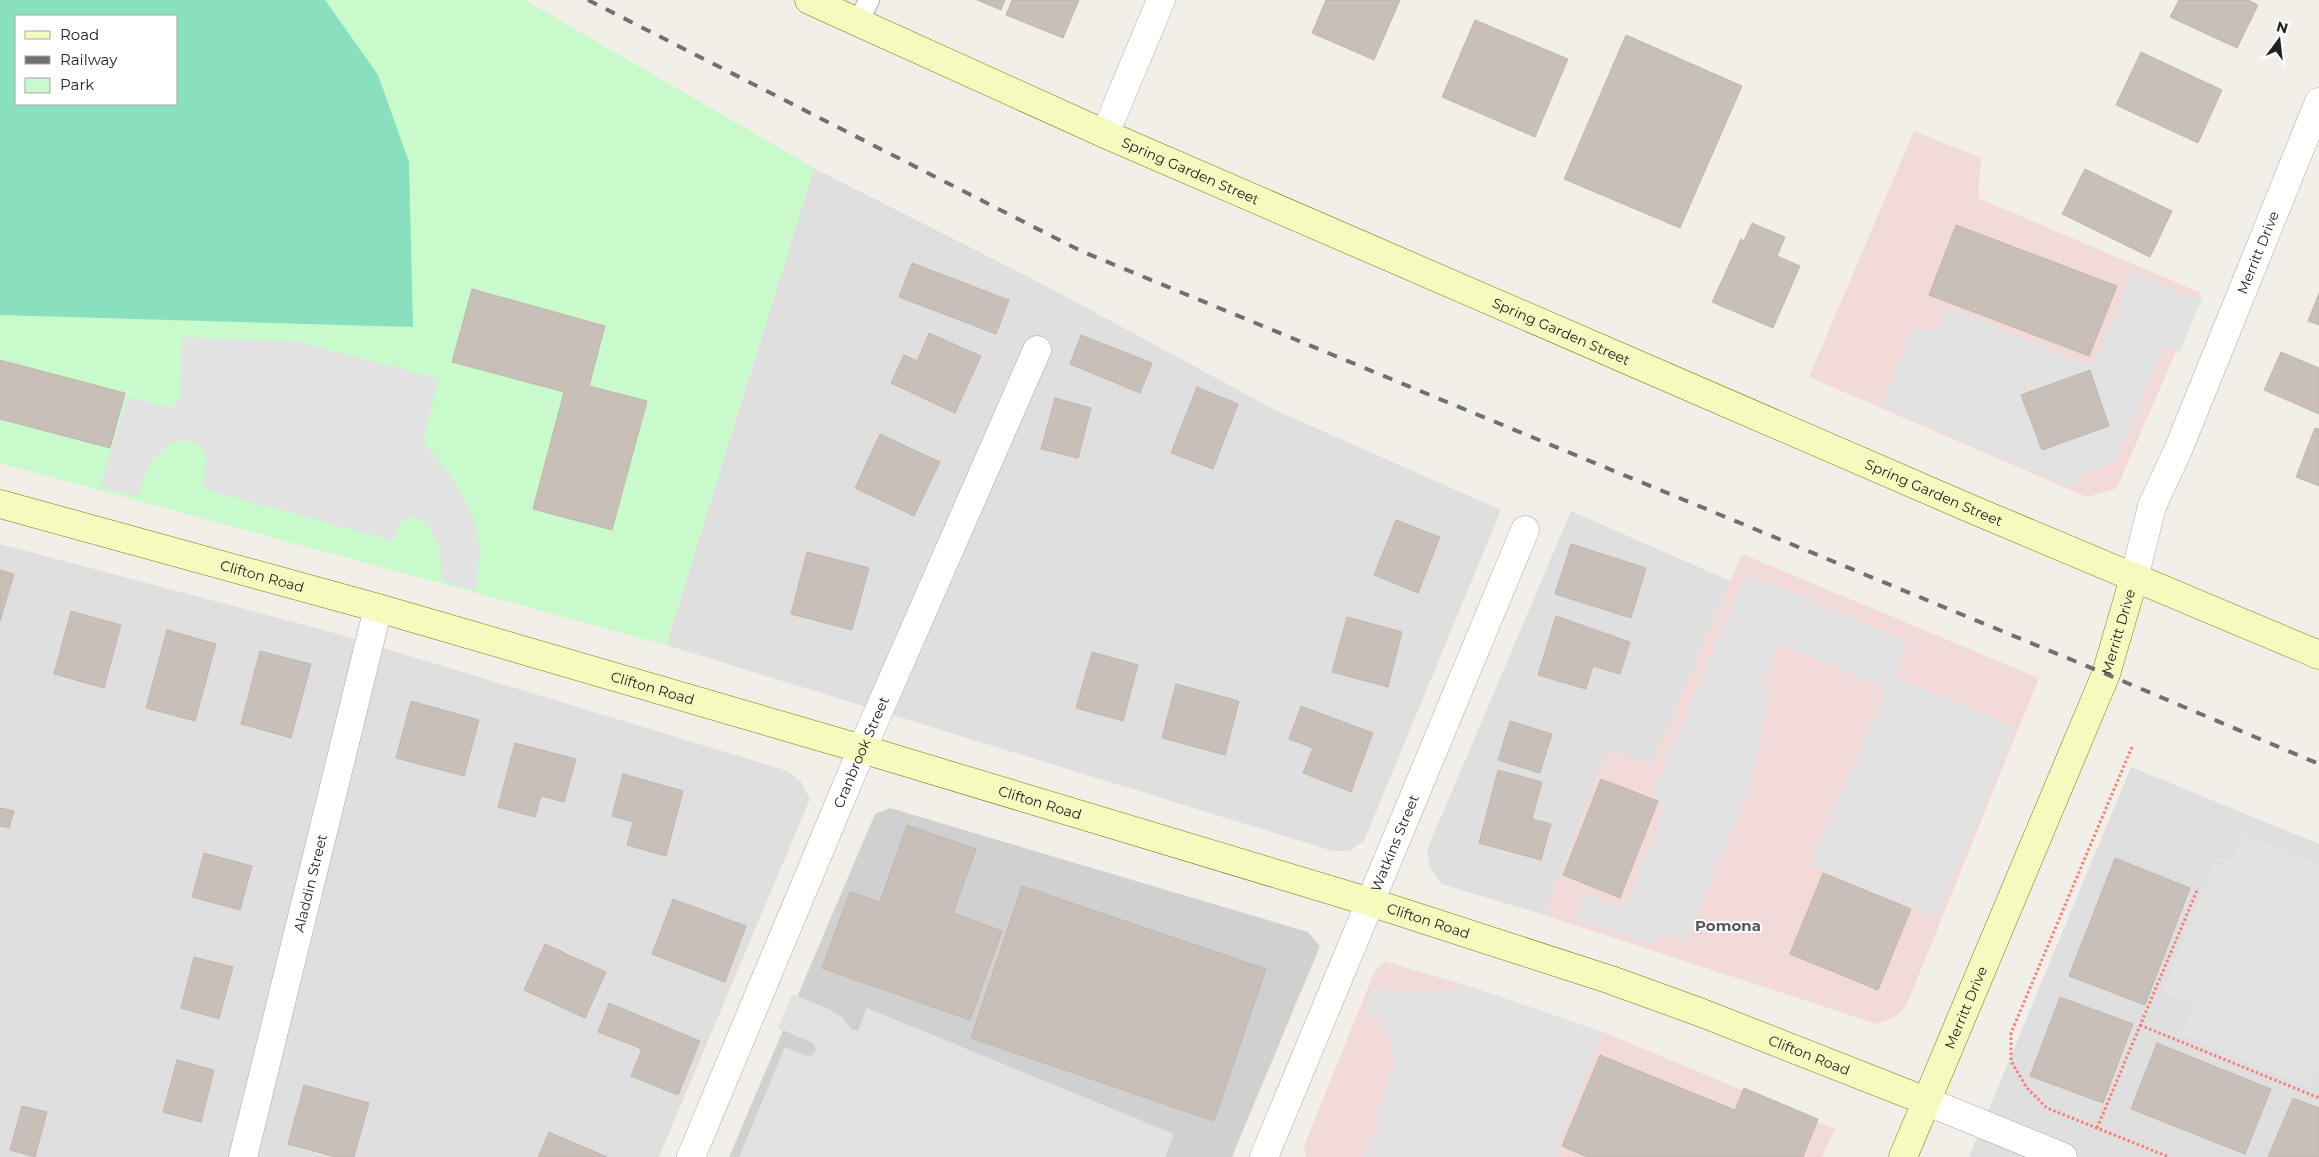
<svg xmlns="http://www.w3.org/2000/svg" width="2319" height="1157" font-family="Montserrat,sans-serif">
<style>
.residential{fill:#e0dfdf}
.commercial{fill:#f2dad9}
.religious{fill:#d0d0d0}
.park{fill:#c8facc;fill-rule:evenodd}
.pitch{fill:#88e0be;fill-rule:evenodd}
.parking{fill:#e2e2e2}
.building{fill:#c7bfb8;stroke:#c4b6ab}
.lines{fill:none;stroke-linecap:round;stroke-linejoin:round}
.lane-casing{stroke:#a9a9a9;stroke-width:22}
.street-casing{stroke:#a9a9a9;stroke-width:29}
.secondary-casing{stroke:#707d05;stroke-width:29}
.path{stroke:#fa8072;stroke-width:3;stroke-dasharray:2.5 2.5;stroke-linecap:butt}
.lane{stroke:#fff;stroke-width:20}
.street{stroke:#fff;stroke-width:28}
.secondary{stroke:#f7fabf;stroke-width:28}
.rail{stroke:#707070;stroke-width:4;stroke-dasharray:10 10;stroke-linecap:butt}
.labels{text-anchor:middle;stroke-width:4;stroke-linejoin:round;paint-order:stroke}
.street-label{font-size:14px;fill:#222;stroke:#fff}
.neighbourhood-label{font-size:15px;font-weight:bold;fill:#555;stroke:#fff}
</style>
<rect width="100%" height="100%" fill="#f2efe9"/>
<g class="residential">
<path d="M814,168l234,119 227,123 226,100 -137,331 -15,10h-16l-667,-206z"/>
<path d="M1571,511l159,70 -79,185 -43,-18 -64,167 -103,-31 -11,-17 -3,-17z"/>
<path d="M0,544l331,88 457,139 13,11 9,17 -151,358h-659z"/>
<path d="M2131,767l188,77v313h-350z"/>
</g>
<g class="commercial">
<path d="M1914,131l67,27 -3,40 223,95 -84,195 -30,9 -278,-120z"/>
<path d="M1742,554l297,124 -132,326 -10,12 -20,8 -333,-109 64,-167 43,17z"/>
<path d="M1384,961l78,23 141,48 232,97 -13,28h-516l-2,-11 70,-173z"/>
</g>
<path class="religious" d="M890,808l418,124 12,14 -88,211h-503l146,-343z"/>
<path class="park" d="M0,0h525l289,168 -148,477 -666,-182zM16,16h160v88h-160z"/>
<path class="pitch" d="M0,0h325l53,75 31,87 4,165 -413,-12zM16,16h160v88h-160z"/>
<g class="parking">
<path d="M2133,272l56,25h14l-24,56 -14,-9 -50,118 -36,15 -5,11 -193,-82 34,-80 17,6 6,-3 11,-23 135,59 13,-7z"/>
<path d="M182,337l117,5 140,37 -15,56 3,12 20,24 17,26 10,24 6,27 -4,43 -34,-10 -2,-32 -15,-27 -15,-5 -10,5 -6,19 -190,-52 2,-35 -9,-11 -12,-3 -15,4 -21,21 -11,32 -38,-10 27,-90 43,11 11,-9z"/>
<path d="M1746,574l161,67 -14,35 123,52 -79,190 -127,-53 76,-176 -108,-46 -17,42 9,10 -21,94 -63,153 -27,-9 -4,11 -81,-24 12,-26 32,12 8,-3 38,-92 -12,-16z"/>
<path d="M2243,834l76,31v200l-9,22 -127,-52 11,-31 -31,-12 53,-135 9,3 7,-1z"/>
<path d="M1462,984l141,48 -46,115 1,10h-195l14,-29v-15l18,-49 -5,-25 -12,-20 -15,-8 10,-25 12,5h62z"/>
<path d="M792,994l37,15 14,9 9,12 6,1 9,-23 307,126 -9,23h-426l46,-110 22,9 6,-1 3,-6 -3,-6 -35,-15z"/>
</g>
<g class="building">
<path d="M977,0h28l-4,10z"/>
<path d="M1012,0h67l-16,38 -57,-23z"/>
<path d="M1326,0h74l-26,60 -62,-27z"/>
<path d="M2179,0h69l10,5 -21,43 -67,-31z"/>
<path d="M1475,20l93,39 -33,78 -93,-40z"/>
<path d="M1626,35l116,51 -62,142 -116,-49z"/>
<path d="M2141,52l81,38 -24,53 -82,-38z"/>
<path d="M2085,169l87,42 -22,46 -88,-43z"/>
<path d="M1752,223l33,14 -8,19 23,10 -27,62 -61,-26 29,-63 3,2z"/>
<path d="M1956,225l161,61 -28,70 -160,-61z"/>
<path d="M912,263l97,37 -13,34 -97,-37z"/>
<path d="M472,289l133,37 -16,60 58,15 -35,129 -79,-21 31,-117 -112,-30z"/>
<path d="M2319,293v32l-11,-4z"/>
<path d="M929,333l52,23 -26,57 -64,-30 13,-28 13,6z"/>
<path d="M1081,335l71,28 -12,30 -70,-29z"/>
<path d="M2281,352l38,16v46l-55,-24z"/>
<path d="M0,360l125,33 -15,55 -110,-29z"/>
<path d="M2090,370l19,56 -67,24 -21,-55z"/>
<path d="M1197,387l41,17 -25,65 -42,-16z"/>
<path d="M1055,398l36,10 -13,50 -37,-9z"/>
<path d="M2315,428l4,1v57l-23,-9z"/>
<path d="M880,434l60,28 -26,54 -59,-28z"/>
<path d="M1396,520l44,17 -22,56 -44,-18z"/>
<path d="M1571,544l75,24 -15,50 -76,-24z"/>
<path d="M807,552l62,16 -17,62 -61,-16z"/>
<path d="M0,570l14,4 -14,47z"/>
<path d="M71,611l50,14 -17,63 -50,-14z"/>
<path d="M1556,616l74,26 -10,32 -27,-8 -7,23 -48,-14z"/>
<path d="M1347,617l55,15 -14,55 -56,-15z"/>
<path d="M167,630l49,14 -21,77 -49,-13z"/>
<path d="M260,651l51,13 -20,74 -50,-14z"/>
<path d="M1092,652l46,13 -15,56 -47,-13z"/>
<path d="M1176,684l63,17 -14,54 -63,-17z"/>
<path d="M411,701l68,19 -15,56 -68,-18z"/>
<path d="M1301,706l72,27 -22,59 -48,-19 10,-25 -24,-9z"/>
<path d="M1510,721l42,13 -12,39 -42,-13z"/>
<path d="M515,743l61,16 -12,43 -23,-6 -6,21 -37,-10z"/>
<path d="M1498,770l44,12 -10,37 19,5 -10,36 -62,-17z"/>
<path d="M623,774l60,17 -17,65 -39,-11 6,-23 -21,-6z"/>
<path d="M1601,779l57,22 -38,97 -57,-23z"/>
<path d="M0,808l14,3 -5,17 -9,-2z"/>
<path d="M907,825l69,24 -23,64 49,18 -32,89 -148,-52 28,-76 30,10z"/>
<path d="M204,853l48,13 -12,44 -48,-13z"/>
<path d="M2115,858l75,30 -45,117 -76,-29z"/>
<path d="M1823,873l88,36 -33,81 -88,-36z"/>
<path d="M1022,886l244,83 -52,152 -243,-83z"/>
<path d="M673,899l73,27 -21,56 -73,-28z"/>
<path d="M545,944l61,28 -21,46 -61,-28z"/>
<path d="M194,957l39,10 -14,52 -38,-11z"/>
<path d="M2060,997l73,27 -30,79 -73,-27z"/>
<path d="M609,1003l91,38 -22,54 -47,-19 11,-27 -44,-17z"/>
<path d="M2157,1043l114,46 -26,65 -114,-45z"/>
<path d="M1600,1055l135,55 9,-22 74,31 -15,38h-216l-25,-11z"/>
<path d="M177,1060l37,10 -13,52 -38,-10z"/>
<path d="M304,1085l65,18 -15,54h-18l-48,-13z"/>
<path d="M2293,1098l26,10v49h-51z"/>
<path d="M22,1106l25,6 -12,45 -25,-7z"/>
<path d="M549,1132l58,25h-69z"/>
</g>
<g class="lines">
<defs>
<path id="lane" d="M858,23l11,-23"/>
<g id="street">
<path d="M1105,134l56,-134"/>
<path id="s1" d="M2134,578l18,-72 26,-56 141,-348"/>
<path d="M1926,1101l137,56"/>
<path id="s2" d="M243,1157l135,-549"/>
<path id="s3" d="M691,1157l171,-408 175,-399"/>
<path id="s4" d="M1264,1157l261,-627"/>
</g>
<g id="secondary">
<path id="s5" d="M809,0l296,134 871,377 343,144"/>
<path id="s6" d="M0,504l378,104 484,141 508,153 241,78 91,33 224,88"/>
<path id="s7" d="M1903,1157l203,-483 28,-96"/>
</g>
</defs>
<use href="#lane" class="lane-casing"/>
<use href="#street" class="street-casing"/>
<use href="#secondary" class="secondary-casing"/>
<g class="path">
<path d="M2132,747l-121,286v28l16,27 20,20 122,49"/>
<path d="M2140,1025l179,73"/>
<path d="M2097,1128l101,-240"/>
</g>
<use href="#lane" class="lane"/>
<use href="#street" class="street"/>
<use href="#secondary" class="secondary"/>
<path class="rail" d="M588,0l493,251 1025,423 213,90"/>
</g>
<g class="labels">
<g class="street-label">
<text dy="5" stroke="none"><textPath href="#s5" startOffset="418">Spring Garden Street</textPath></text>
<text dy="5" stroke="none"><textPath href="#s1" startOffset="349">Merritt Drive</textPath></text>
<text dy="5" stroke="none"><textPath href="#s5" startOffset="822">Spring Garden Street</textPath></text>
<text dy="5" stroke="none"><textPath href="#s5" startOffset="1228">Spring Garden Street</textPath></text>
<text dy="5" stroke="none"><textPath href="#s6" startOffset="272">Clifton Road</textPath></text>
<text dy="5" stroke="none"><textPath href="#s7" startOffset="568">Merritt Drive</textPath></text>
<text dy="5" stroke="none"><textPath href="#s6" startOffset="678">Clifton Road</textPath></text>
<text dy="5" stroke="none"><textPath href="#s3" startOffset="439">Cranbrook Street</textPath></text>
<text dy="5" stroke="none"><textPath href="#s6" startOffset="1082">Clifton Road</textPath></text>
<text dy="5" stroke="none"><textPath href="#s4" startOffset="340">Watkins Street</textPath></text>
<text dy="5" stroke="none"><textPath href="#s2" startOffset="282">Aladdin Street</textPath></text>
<text dy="5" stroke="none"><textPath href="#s6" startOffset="1488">Clifton Road</textPath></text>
<text dy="5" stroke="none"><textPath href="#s7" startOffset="162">Merritt Drive</textPath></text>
<text dy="5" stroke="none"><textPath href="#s6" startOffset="1892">Clifton Road</textPath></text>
</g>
<g class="neighbourhood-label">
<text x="1728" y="931">Pomona</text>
</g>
</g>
<rect x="15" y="15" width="162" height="90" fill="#ffffff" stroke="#a7a7a7"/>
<rect x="25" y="31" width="25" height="8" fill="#f7fabf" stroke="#a7a7a7"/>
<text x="60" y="40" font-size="15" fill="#222222">Road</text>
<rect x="25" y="56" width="25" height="8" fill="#707070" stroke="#a7a7a7"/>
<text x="60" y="65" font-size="15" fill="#222222">Railway</text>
<rect x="25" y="78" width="25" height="15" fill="#c8facc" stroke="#a7a7a7"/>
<text x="60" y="90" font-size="15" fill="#222222">Park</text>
<g transform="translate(2279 40) rotate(15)" stroke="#ffffff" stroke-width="4" paint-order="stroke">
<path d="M0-4L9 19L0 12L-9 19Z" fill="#222222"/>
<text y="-8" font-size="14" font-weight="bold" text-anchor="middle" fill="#222222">N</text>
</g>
</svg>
